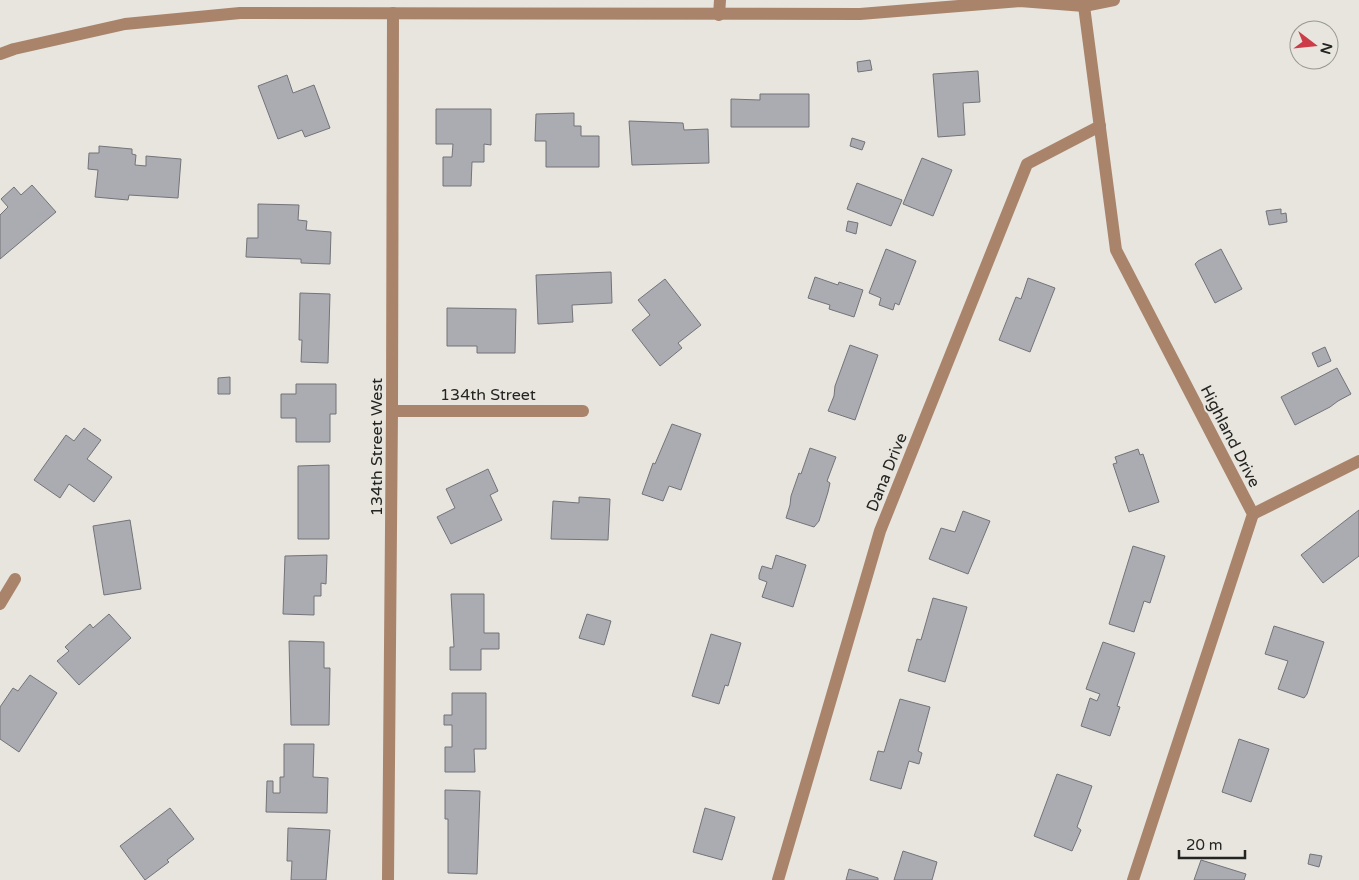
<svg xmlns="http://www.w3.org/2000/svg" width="1359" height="880" font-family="'Varela Round',sans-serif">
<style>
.building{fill:#abacb2;stroke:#737379}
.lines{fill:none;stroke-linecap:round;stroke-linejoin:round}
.minor{stroke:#a9846b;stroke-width:12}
.tertiary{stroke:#a9846b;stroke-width:12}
.labels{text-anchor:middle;stroke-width:4;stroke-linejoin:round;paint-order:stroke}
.street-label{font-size:16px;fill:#242421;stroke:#e7e5de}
</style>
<rect width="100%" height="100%" fill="#e7e5de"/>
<g class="building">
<path d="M870,60l2,10 -14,2 -1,-10z"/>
<path d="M978,71l2,31 -17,1 2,32 -27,2 -5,-63z"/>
<path d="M287,75l6,18 21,-8 16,43 -25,9 -3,-7 -24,9 -20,-53z"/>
<path d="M760,94h49v33h-78v-28l29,1z"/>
<path d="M436,109h55v36l-7,-1v18h-12l-1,24h-28v-29h9l1,-13h-17z"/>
<path d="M574,113v13h7v10h18v31h-53v-26h-11l1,-27z"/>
<path d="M629,121l54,2 1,7 24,-1 1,34 -77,2z"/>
<path d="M852,138l13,4 -3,8 -12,-4z"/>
<path d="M99,146l33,3v5l4,1 -1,10 11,1v-10l35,3 -3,39 -49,-3 -1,5 -33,-3 3,-27 -10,-1 1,-16h10z"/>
<path d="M922,158l30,12 -19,46 -30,-12z"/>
<path d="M857,183l45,17 -11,26 -44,-17z"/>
<path d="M32,185l24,27 -56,47v-44l8,-8 -7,-8 13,-12 7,8z"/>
<path d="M258,204l41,1 -1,15 9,1 -1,9 25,2 -1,32 -29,-1v-4l-55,-2 1,-19h11z"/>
<path d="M1281,209v5l5,-1 1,9 -18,3 -3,-14z"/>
<path d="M848,221l10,2 -2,11 -10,-3z"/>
<path d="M886,249l30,12 -17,44 -4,-2 -2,7 -14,-5 2,-7 -12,-5z"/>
<path d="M1221,249l21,40 -27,14 -20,-39 3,-3z"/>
<path d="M611,272l1,31 -40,2 1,17 -35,2 -2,-49z"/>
<path d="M815,277l23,8 1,-3 24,8 -9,27 -25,-8 1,-4 -22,-7z"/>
<path d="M1028,278l27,10 -25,64 -31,-12 17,-43 5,2z"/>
<path d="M665,279l36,46 -23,18 4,5 -22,18 -28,-36 18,-15 -12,-15z"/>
<path d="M300,293l30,1 -2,69 -27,-1 1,-22h-3z"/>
<path d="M447,308l69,1 -1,44h-38v-7h-30z"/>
<path d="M850,345l28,10 -23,65 -27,-9 6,-15 1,-10z"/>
<path d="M1325,347l6,14 -13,6 -6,-14z"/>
<path d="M1337,368l14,26 -13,7 -8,6 -35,18 -14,-28z"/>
<path d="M230,377v17h-12v-16z"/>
<path d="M296,384h40v30h-6v28h-34v-24h-15v-24h15z"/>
<path d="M672,424l29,10 -20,56 -12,-4 -6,15 -21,-7 11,-31 2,1z"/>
<path d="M84,428l17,12 -14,19 25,18 -18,25 -25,-18 -9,14 -26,-18 32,-45 8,6z"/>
<path d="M810,448l26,9 -9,24 3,2 -2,9 -9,29 -5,6 -28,-9 4,-13 1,-9 8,-23 2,1z"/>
<path d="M1138,449l2,6 3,-1 16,48 -30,10 -16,-48 4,-1 -2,-6z"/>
<path d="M329,465v74h-31v-73z"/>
<path d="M488,469l10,22 -8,4 12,25 -51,24 -14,-27 18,-9 -9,-19z"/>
<path d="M579,497l31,2 -2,41 -57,-1 2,-38 26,2z"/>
<path d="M1359,510v46l-36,27 -22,-28z"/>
<path d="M963,511l27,10 -22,53 -39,-15 12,-31 14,4z"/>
<path d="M130,520l11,69 -37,6 -11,-69z"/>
<path d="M1133,546l32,10 -15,47 -6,-2 -10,31 -25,-8z"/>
<path d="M327,555l-1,29 -5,-1v13h-7v19l-31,-1 2,-58z"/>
<path d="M776,555l30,10 -13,42 -31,-10 5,-15 -8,-3v-4l3,-9 10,3z"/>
<path d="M451,594h33v39h15v16h-18v21h-31v-23h4z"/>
<path d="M933,598l34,9 -22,75 -37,-11 9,-32 4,1z"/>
<path d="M109,614l22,24 -52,47 -22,-24 12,-10 -4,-4 25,-23 3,4z"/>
<path d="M587,614l24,7 -7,24 -25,-7z"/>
<path d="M1274,626l50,16 -17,52 -3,4 -26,-9 10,-28 -23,-7z"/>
<path d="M711,634l30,9 -13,43 -3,-1 -6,19 -27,-8z"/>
<path d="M289,641l35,1v26h6l-1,57h-38z"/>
<path d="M1103,642l32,11 -18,53 3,1 -10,29 -29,-10 9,-28 7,3 3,-7 -14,-5z"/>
<path d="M30,675l27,18 -38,59 -19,-13v-32l13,-19 5,3z"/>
<path d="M452,693h34v56h-12l1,23h-30v-25h7v-22h-8v-10h8z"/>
<path d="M900,699l30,8 -12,44 4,2 -3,11 -10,-3 -8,28 -31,-9 8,-29 6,1z"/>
<path d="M1239,739l30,10 -18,53 -29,-10z"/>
<path d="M284,744h30l-1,33 15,1 -1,35 -61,-1 1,-31h6v12h7v-16h4z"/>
<path d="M1057,774l35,12 -15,41 4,3 -9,21 -38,-15z"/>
<path d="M445,790l35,1 -3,83 -29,-1v-54h-3z"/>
<path d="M170,808l24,31 -27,21 2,2 -24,18 -25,-34z"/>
<path d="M705,808l30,9 -13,43 -29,-8z"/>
<path d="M288,828l42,2 -4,50h-35l1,-19h-5z"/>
<path d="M903,851l34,11 -5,18h-38z"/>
<path d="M1310,854l12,2 -3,11 -11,-3z"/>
<path d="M1201,860l45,14 -2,6h-50z"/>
<path d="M849,869l29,9v2h-32z"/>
</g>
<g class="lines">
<g class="minor">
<path d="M1084,6l32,244 137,264 -120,366"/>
<path d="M719,15l1,-15"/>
<path d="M392,411h191"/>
<path d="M1253,514l106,-53"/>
<path d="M0,604l15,-25"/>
<path d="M388,880l4,-469 1,-398"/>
<path d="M778,880l102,-349 147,-367 73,-38"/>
</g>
<path class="tertiary" d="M0,54l14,-5 111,-25 115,-11 620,1 160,-13 64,5 30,-6"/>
</g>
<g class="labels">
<g class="street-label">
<text x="488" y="400">134th Street</text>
<text transform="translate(1231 436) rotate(63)" y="6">Highland Drive</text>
<text transform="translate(376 447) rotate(-90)" y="6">134th Street West</text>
<text transform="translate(886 472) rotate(-68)" y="6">Dana Drive</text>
</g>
</g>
<g transform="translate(1314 45) rotate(106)"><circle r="24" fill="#e7e5de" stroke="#999892"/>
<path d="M0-4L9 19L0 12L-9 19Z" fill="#cc3c48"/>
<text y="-8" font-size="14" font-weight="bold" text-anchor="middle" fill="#242421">N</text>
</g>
<path d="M1179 850v8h66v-8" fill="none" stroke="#242421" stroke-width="2.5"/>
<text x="1186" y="850" font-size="15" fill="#242421" stroke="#e7e5de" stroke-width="4" paint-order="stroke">20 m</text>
</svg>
